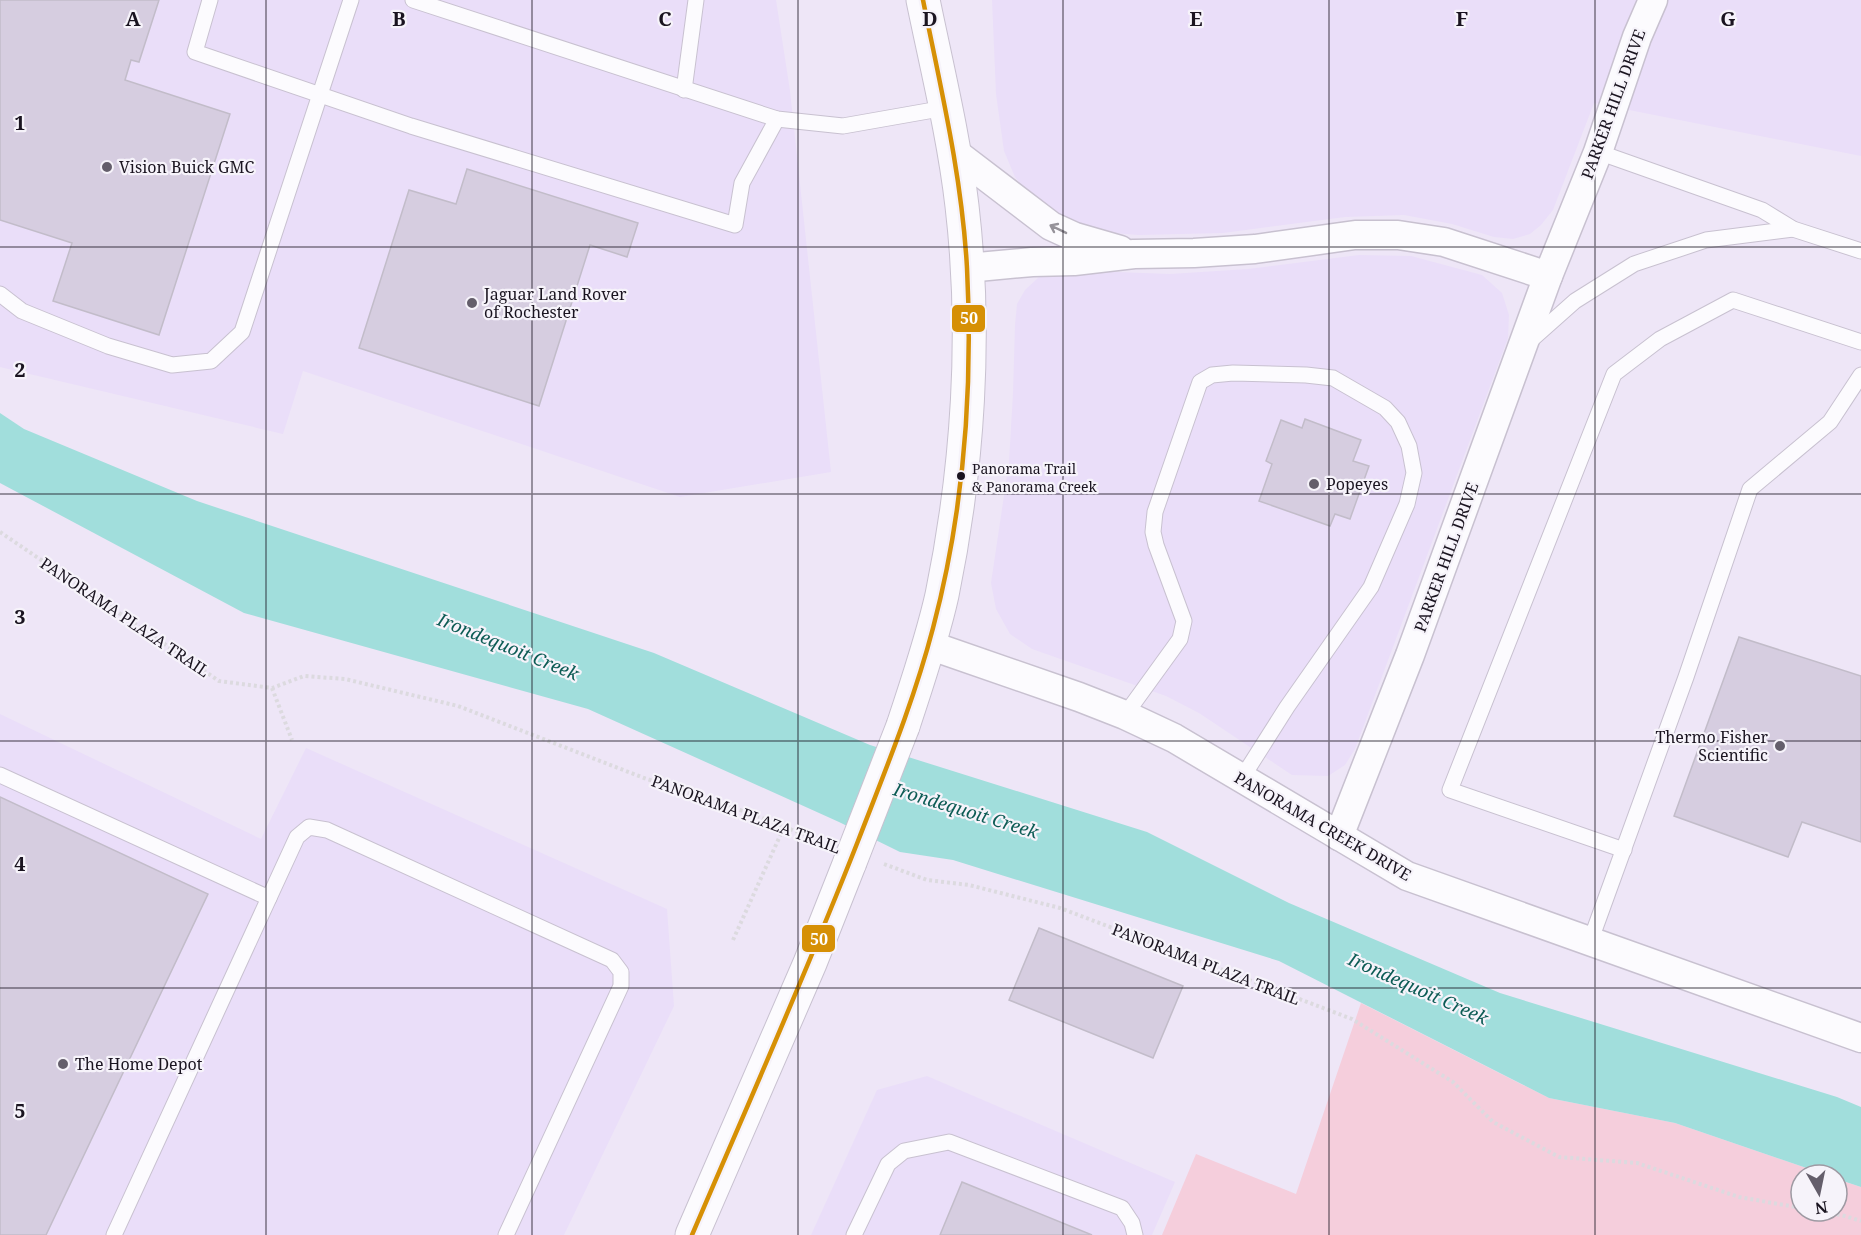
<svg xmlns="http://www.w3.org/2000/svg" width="1861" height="1235" font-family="'Noto Serif',serif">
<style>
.built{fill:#eadef9}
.green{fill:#f5cedc}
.water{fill:#a1dedc}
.building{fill:#d6cde0;stroke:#c2bcc9;stroke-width:1.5}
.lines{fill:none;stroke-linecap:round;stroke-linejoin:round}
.service-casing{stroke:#c8c1d0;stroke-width:17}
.minor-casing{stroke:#c8c1d0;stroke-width:31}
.secondary-casing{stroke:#c8c1d0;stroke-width:35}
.path{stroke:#dcdadf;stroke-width:4;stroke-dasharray:3 3;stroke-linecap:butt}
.service{stroke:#fcfbfe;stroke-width:15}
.minor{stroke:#fcfbfe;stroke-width:28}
.secondary{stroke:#fcfbfe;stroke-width:33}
.secondary-bridge-casing{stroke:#c8c1d0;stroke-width:35;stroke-linecap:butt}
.secondary-bridge{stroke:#fcfbfe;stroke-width:33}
.bus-1-casing{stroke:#f6f3fa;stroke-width:9}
.bus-1{stroke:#d69005;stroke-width:4.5}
.oneway{stroke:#96939a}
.grid{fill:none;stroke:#1a1420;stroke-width:1.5;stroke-opacity:0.55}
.poi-dot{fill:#645e6b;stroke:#f6f3fa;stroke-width:2}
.bus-dot{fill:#1a1420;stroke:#f6f3fa;stroke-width:2}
.labels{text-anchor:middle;stroke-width:4.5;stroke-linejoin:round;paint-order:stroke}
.bus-label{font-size:14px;fill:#1a1420;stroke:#f6f3fa;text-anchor:start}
.street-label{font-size:16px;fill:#1a1420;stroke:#f6f3fa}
.poi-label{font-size:16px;fill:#1a1420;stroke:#f6f3fa;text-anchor:start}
.water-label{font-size:18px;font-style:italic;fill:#0d5c55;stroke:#f6f3fa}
.grid-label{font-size:20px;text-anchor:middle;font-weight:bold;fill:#1a1420;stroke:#f6f3fa;stroke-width:4.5;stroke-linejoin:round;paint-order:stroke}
.line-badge{stroke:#f6f3fa;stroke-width:2}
.badge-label{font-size:16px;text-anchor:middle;font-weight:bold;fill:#fff}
</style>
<rect width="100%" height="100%" fill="#eee6f7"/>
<g class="built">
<path d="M0,0h776l14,91 41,381 -151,25 -377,-126 -20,63 -283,-67z"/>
<path d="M992,0h869v156l-267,-53 -41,107 -12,15 -11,9 -17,5 -19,-2 -42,-13 -48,-9 -59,2 -122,16 -84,2 -52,-4 -53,-29 -19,-25 -11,-26 -8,-57z"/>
<path d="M1359,255l52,1 71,19 20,18 7,22 -1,23 -153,411 -10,16 -17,11 -36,-1 -93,-62 -33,-17 -134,-47 -22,-15 -14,-25 -5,-26 18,-121 4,-69 2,-68 2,-21 8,-14 14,-13 23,-7 108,4 78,-5z"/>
<path d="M0,714l261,125 45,-91 361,161 7,97 -110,229h-564z"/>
<path d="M927,1076l248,106 -23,53h-341l66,-145z"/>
</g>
<path class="green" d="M1361,1003l188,95 126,25 152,52h-26v36h36v-32l24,8v48h-699l34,-81 100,40z"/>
<path class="water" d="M0,413l24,16 173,72 457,152 216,92 277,87 142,71 211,90 337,104 24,10v80l-24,-8v-4h-10l-152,-52 -126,-25 -270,-137 -326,-101 -53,-8 -61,-30 -251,-113 -344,-96 -244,-130z"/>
<g class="building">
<path d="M0,0h159l-20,62 -8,-2 -6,20 105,34 -71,221 -106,-34 19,-58 -72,-23z"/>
<path d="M467,169l171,54 -11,34 -37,-12 -51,161 -180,-58 50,-158 47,14z"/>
<path d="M1305,419l56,21 -8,21 16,5 -19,53 -15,-5 -5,12 -71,-25 13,-37 -6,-3 15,-41 21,8z"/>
<path d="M1739,637l122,39v166l-59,-20 -14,35 -114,-41z"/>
<path d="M0,797l208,97 -162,341h-46z"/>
<path d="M1039,928l144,58 -30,72 -144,-58z"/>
<path d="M962,1182l130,53h-152z"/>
</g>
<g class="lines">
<defs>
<g id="service">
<path d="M210,0l-15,52 216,74 324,99 7,-42 35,-64"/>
<path d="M413,0l364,119 66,7 102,-18"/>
<path d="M684,90l12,-90"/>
<path d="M1598,152l164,58 31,19 68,22"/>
<path d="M0,294l22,17 86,35 64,19 39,-4 31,-29 109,-332"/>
<path d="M1530,341l45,-40 59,-37 72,-24 87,-11"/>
<path d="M1125,715l55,-76 4,-18 -28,-76 -3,-13 2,-20 45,-130 12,-7 21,-2 73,2 27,3 52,30 13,14 11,24 5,27 -7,31 -36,83 -84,120 -45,71"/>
<path d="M0,775l269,123"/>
<path d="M1624,850l-174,-60 164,-416 46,-35 73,-39 128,42"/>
<path d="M1590,942l96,-265 64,-188 80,-67 31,-47"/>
<path d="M114,1235l183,-398 12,-10 18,3 285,130 9,12v14l-115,249"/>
<path d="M854,1235l34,-71 16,-13 45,-9 173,66 10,15 3,12"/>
</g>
<g id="minor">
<path d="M954,152l97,74 24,11 45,13"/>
<path d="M967,268l65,-6 42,-1 60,-7 60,-1 61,-4 100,-14h43l46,7 104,34 50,-124 39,-115 16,-37"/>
<path d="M929,645l150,52 46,18 49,23 233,138 454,162"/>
<path d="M1339,836l71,-181 138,-379"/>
</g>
<g id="secondary">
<path d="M903,726c14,-43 29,-86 39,-131 26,-126 35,-261 20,-389 -8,-69 -25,-138 -39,-206"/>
<path d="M692,1235l118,-272 40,-101"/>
</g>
</defs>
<use href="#service" class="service-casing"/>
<use href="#minor" class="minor-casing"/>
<use href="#secondary" class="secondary-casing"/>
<g class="path">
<path d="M0,532l219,149 53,7 32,-12 41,3 113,27 186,72 108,36 71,28"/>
<path d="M272,688l20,52"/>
<path d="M884,864l43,16 42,5 91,23 292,111 101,63 40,40 66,35 78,6 102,34 62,11"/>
<path d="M733,940l51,-113"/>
<path d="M1819,1211l26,5 16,5"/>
</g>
<use href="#service" class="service"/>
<use href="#minor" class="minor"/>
<use href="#secondary" class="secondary"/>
<defs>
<path id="secondary-bridge" d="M850,862l53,-136"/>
</defs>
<use href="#secondary-bridge" class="secondary-bridge-casing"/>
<use href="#secondary-bridge" class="secondary-bridge"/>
<defs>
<path id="bus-1" d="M692,1235c56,-131 114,-261 166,-394 27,-70 56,-140 75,-213 31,-117 40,-240 34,-360 -5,-91 -26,-179 -44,-268"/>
</defs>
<use href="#bus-1" class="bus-1-casing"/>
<use href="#bus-1" class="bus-1"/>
</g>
<defs><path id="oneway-shaft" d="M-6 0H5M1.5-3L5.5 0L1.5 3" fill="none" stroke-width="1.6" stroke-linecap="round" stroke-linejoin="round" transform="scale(1.5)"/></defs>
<use class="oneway" href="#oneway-shaft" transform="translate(1058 229) rotate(-154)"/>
<path class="grid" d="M266,0v1235M532,0v1235M798,0v1235M1063,0v1235M1329,0v1235M1595,0v1235M0,247h1861M0,494h1861M0,741h1861M0,988h1861"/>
<g class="poi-dot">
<circle cx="107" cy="167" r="6"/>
<circle cx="472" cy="303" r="6"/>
<circle cx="1314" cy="484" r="6"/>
<circle cx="1780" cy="746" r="6"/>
<circle cx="63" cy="1064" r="6"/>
</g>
<circle class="bus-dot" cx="961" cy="476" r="5"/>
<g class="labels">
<g class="bus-label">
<text x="972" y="474">Panorama Trail<tspan x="972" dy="18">&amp; Panorama Creek</tspan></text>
</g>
<g class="street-label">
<text transform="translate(1613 104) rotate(-70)" y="6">PARKER HILL DRIVE</text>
<text transform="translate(1446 557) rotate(-70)" y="6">PARKER HILL DRIVE</text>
<text transform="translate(125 617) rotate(34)" y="6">PANORAMA PLAZA TRAIL</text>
<text transform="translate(746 814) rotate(20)" y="6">PANORAMA PLAZA TRAIL</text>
<text transform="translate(1323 826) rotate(30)" y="6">PANORAMA CREEK DRIVE</text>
<text transform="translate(1206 964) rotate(21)" y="6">PANORAMA PLAZA TRAIL</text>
</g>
<g class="poi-label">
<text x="119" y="173">Vision Buick GMC</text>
<text x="484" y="300">Jaguar Land Rover<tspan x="484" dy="18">of Rochester</tspan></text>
<text x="1326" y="490">Popeyes</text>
<text x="1768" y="743" text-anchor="end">Thermo Fisher<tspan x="1768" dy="18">Scientific</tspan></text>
<text x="75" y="1070">The Home Depot</text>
</g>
<g class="water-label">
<text transform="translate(508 647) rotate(22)" y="6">Irondequoit Creek</text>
<text transform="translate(966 811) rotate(17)" y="6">Irondequoit Creek</text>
<text transform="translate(1418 989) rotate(24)" y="6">Irondequoit Creek</text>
</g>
</g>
<g class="grid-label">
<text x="133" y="26">A</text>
<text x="399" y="26">B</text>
<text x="665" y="26">C</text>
<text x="930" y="26">D</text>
<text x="1196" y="26">E</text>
<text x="1462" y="26">F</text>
<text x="1728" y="26">G</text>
<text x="20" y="130">1</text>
<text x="20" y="377">2</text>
<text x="20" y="624">3</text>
<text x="20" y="871">4</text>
<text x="20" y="1118">5</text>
</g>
<g class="line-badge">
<rect x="951" y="304" width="35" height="29" rx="6" fill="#d69005"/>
<rect x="801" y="924" width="35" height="29" rx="6" fill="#d69005"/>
</g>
<g class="badge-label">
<text x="969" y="324">50</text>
<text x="819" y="945">50</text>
</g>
<g transform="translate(1819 1193) rotate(171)"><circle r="28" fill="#f6f3fa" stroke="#9e9aa3" stroke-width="1.5"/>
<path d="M0-4.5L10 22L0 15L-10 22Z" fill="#645e6b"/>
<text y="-9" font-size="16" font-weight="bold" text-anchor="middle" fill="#1a1420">N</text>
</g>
</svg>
